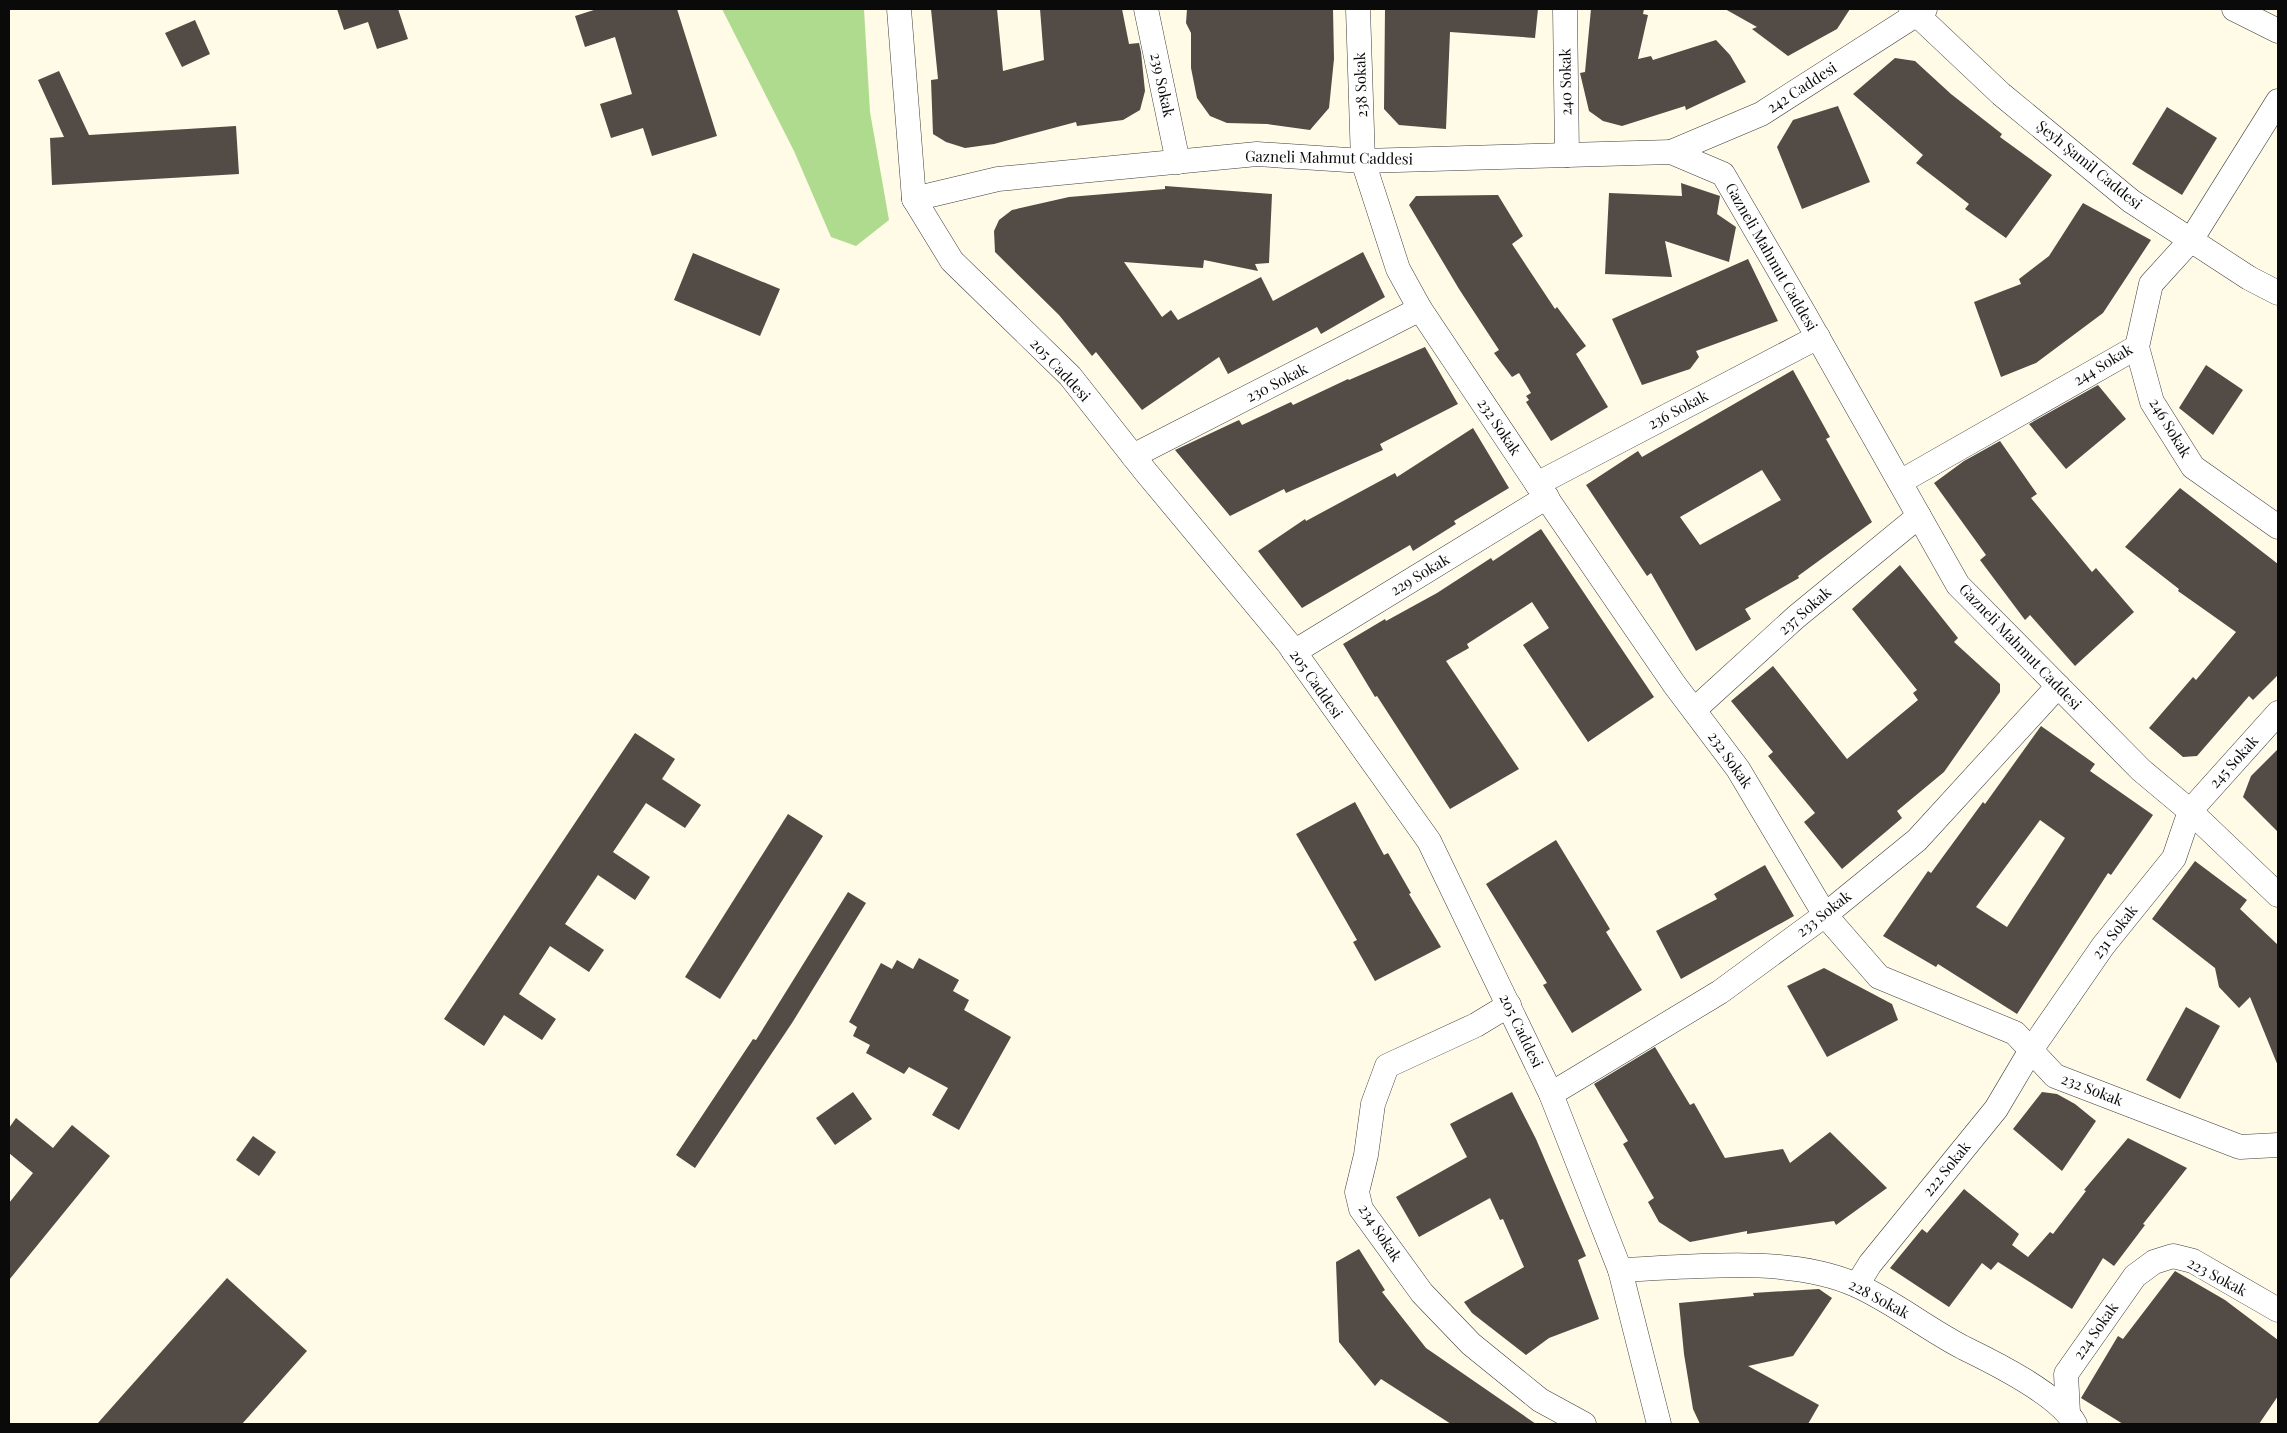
<svg xmlns="http://www.w3.org/2000/svg" width="2287" height="1433" font-family="'Playfair Display',serif">
<style>
.forest{fill:#afdb8f}
.building{fill:#524b46;fill-rule:evenodd}
.lines{fill:none;stroke-linecap:round;stroke-linejoin:round}
.minor-casing{stroke:#3d3d3d;stroke-width:25}
.minor{stroke:#fff;stroke-width:24}
.labels{text-anchor:middle;stroke-width:5;stroke-linejoin:round;paint-order:stroke}
.street-label{font-size:15px;fill:#0a0a0a;stroke:#fff}
</style>
<rect width="100%" height="100%" fill="#fffbe6"/>
<path class="forest" d="M722,9h142l6,103 19,108 -33,26 -25,-9 -37,-86z"/>
<g class="building">
<path d="M337,9h61l10,30 -31,10 -9,-27 -24,8z"/>
<path d="M597,9h80l40,127 -65,20 -9,-28 -32,10 -11,-34 32,-10 -17,-57 -30,10 -10,-31z"/>
<path d="M931,9h66l6,62 41,-11 -4,-51h82l7,35 10,-1 2,9 4,39 -5,19 -17,10 -46,6 -1,-4 -82,22 -29,4 -19,-6 -13,-8 -2,-54 7,-1z"/>
<path d="M1187,9h146l1,50 -5,49 -19,22 -43,-6 -40,-1 -17,-7 -13,-18 -6,-30v-35l-5,-10z"/>
<path d="M1385,9h153l-3,29 -85,-6 -4,97 -47,-4 -15,-16z"/>
<path d="M1591,9h53l-1,5 5,1 -10,44 13,-3 2,4 63,-20 14,15 16,27 -60,28 -1,-4 -63,20 -19,-5 -14,-10 -9,-38 5,-1z"/>
<path d="M1725,9h125l-13,20 -49,27 -36,-27 5,-2z"/>
<path d="M195,20l15,34 -28,13 -17,-34z"/>
<path d="M1895,58l20,3 36,33 51,40 -2,3 52,38 -46,63 -41,-29 4,-5 -53,-41 7,-8 -70,-61z"/>
<path d="M59,71l30,64 147,-9 3,48 -187,11 -2,-47 14,-1 -26,-57z"/>
<path d="M1838,106l32,76 -68,27 -25,-62 16,-27z"/>
<path d="M2167,107l50,31 -35,57 -50,-31z"/>
<path d="M1681,183l39,13 -3,18 19,13 -7,35 -64,-21 7,36 -67,-3 4,-81 73,3z"/>
<path d="M1165,186l107,8 -3,69 -14,1 3,7 -54,-11 -1,8 -79,-6 38,55 9,-7 7,10 83,-43 12,24 90,-49 22,45 -64,37 -4,-7 -89,47 -9,-17 -77,53 -46,-58 -4,4 -33,-41 -64,-63 -1,-21 5,-11 13,-10 57,-13 96,-8z"/>
<path d="M1498,195l25,41 -11,8 43,65 2,-2 29,39 -10,8 32,53 -57,34 -25,-39 3,-2 -3,-4 5,-3 -12,-20 -7,4 -18,-24 5,-3 -40,-61 -50,-84 7,-9z"/>
<path d="M2083,203l68,37 -48,73 -67,50 -35,14 -27,-75 47,-18 -2,-5 30,-23z"/>
<path d="M693,253l87,36 -20,47 -86,-36z"/>
<path d="M1748,259l30,62 -82,30 3,6 -9,12 -48,16 -30,-66z"/>
<path d="M1425,347l33,57 -78,40 3,6 -97,43 -2,-4 -54,27 -55,-66 64,-30 3,5 49,-23 2,3 55,-26 1,1z"/>
<path d="M2206,365l37,25 -30,45 -34,-27z"/>
<path d="M1793,370l37,67 -4,2 46,83 -74,54 1,2 -54,31 6,10 -55,32 -45,-78 -4,3 -61,-91 52,-34 4,6zM1762,470l19,30 -81,45 -20,-28z"/>
<path d="M2098,385l28,34 -60,50 -37,-45z"/>
<path d="M1473,428l36,60 -55,33 2,3 -43,27 -3,-6 -108,63 -44,-57 47,-32 1,2 89,-48 2,4z"/>
<path d="M2000,441l37,53 -6,4 61,74 4,-4 38,44 -59,54 -45,-51 -5,5 -45,-60 6,-5 -52,-72 30,-22z"/>
<path d="M2180,488l98,76v111l-25,25 -4,-4 -52,60 -14,1 -34,-29 44,-51 3,3 40,-48 -58,-41 1,-2 -54,-42z"/>
<path d="M1541,529l113,168 -66,45 -65,-97 26,-17 -17,-26 -65,42 2,4 -23,13 73,108 -69,40 -73,-113 -2,1 -32,-53 42,-25 1,2 51,-28 54,-35 2,3z"/>
<path d="M1900,565l58,73 -4,4 46,42v8l-56,80 -47,39 5,7 -60,51 -38,-47 11,-9 -47,-57 5,-4 -42,-51 42,-35 74,93 71,-59 -5,-7 4,-3 -65,-81z"/>
<path d="M2041,726l54,38 -5,7 63,44 -42,60 -3,-2 -91,141 -79,-50 -2,3 -53,-31 45,-65 3,2 52,-71 2,2zM2040,820l25,18 -58,89 -31,-20z"/>
<path d="M635,733l40,26 -13,20 39,26 -16,23 -39,-25 -33,49 37,25 -15,23 -37,-25 -33,49 39,26 -15,22 -39,-26 -31,48 37,25 -14,21 -38,-25 -20,31 -40,-27z"/>
<path d="M2278,749v83l-35,-35 8,-21z"/>
<path d="M1355,802l29,53 4,-2 23,40 -2,1 32,53 -66,34 -22,-39 4,-2 -61,-106z"/>
<path d="M788,814l35,22 -103,163 -35,-22z"/>
<path d="M1556,840l54,89 -4,3 36,58 -70,43 -29,-48 4,-2 -61,-99z"/>
<path d="M2195,861l52,39 -7,9 38,36v121l-28,-69 -11,11 -20,-21 -4,-19 -63,-49z"/>
<path d="M1765,865l29,51 -113,63 -25,-48 61,-32 -3,-5z"/>
<path d="M848,892l18,11 -74,120 -97,145 -19,-13 77,-116 3,1z"/>
<path d="M919,958l40,22 -6,11 16,9 -5,10 47,27 -52,93 -27,-15 16,-27 -39,-21 -5,7 -38,-21 4,-8 -17,-9 4,-9 -8,-5 32,-59 11,6 5,-9 16,9z"/>
<path d="M1824,968l68,36 6,16 -71,37 -40,-71z"/>
<path d="M2186,1007l34,19 -40,73 -34,-19z"/>
<path d="M1655,1047l35,58 4,-2 31,55 58,-9 7,14 40,-31 57,56 -51,37 -2,-4 -87,13v-3l-57,11 -31,-20 -11,-20 6,-4 -31,-54 5,-3 -34,-57z"/>
<path d="M853,1092l19,27 -37,26 -19,-27z"/>
<path d="M1512,1092l24,47 50,117 -8,4 21,59 -50,19 -23,17 -54,-42 -8,-11 60,-35 -21,-48 -3,1 -10,-22 -71,39 -23,-40 71,-40 -17,-33z"/>
<path d="M2042,1092l15,2 18,10 21,17 -34,50 -49,-42z"/>
<path d="M16,1118l37,30 19,-23 38,31 -101,124v-77l24,-30 -24,-20v-25z"/>
<path d="M253,1136l23,16 -17,24 -23,-16z"/>
<path d="M2128,1138l59,30 -44,56 2,1 -31,41 -11,-8 -31,51 -74,-47 -7,8 -9,-7 -33,44 -59,-39 32,-39 5,4 37,-44 55,45 -7,11 16,12 22,-25 3,2 33,-43 -2,-1z"/>
<path d="M1359,1249l26,41 -3,2 44,56 110,76h-85l-70,-45 -6,7 -36,-44 -3,-80z"/>
<path d="M2175,1271l50,29 53,40v56l-19,28h-136l-42,-26 37,-62 5,3z"/>
<path d="M227,1278l80,73 -65,73h-145z"/>
<path d="M1819,1289l13,9 -39,58 -45,10 71,39 -11,19h-108l-7,-15 -9,-55 -5,-51 75,-7 -1,-3z"/>
</g>
<g class="lines">
<defs>
<g id="minor">
<path d="M899,9l15,190 38,62 118,115 75,95 143,172 141,198 122,253 69,176 39,154"/>
<path d="M1146,9l32,153"/>
<path d="M1358,9l5,152 35,108 22,40 117,175 137,200 64,85 87,146 54,62 136,56 40,43 185,71 38,-2"/>
<path d="M1565,9l2,146"/>
<path d="M1911,9l90,85 130,107 118,77 29,15"/>
<path d="M2234,9l44,22"/>
<path d="M2278,101l-87,139 -40,44 -14,63 15,55 41,65 85,60"/>
<path d="M1671,152l90,-38 164,-105"/>
<path d="M914,199l84,-20 259,-25 106,7 308,-9 52,22 81,139 154,272 183,185 49,41 88,84"/>
<path d="M1133,456l287,-147"/>
<path d="M1900,482l237,-135"/>
<path d="M1537,484l281,-147"/>
<path d="M1294,652l253,-155"/>
<path d="M1694,710l102,-93 123,-101"/>
<path d="M1509,1005l-33,20 -89,41 -14,38 -7,51 -9,37 4,17 61,84 49,51 69,56 44,24"/>
<path d="M1551,1094l169,-102 105,-77 92,-75 141,-154"/>
<path d="M1620,1270c72,-3 169,-15 236,15 38,17 71,44 108,63 31,15 95,47 111,76"/>
<path d="M1857,1285l13,-21 126,-155 35,-59 72,-104 71,-88 16,-47 88,-98"/>
<path d="M2068,1413l-2,-39 69,-98 19,-14 19,-6 20,5 85,49"/>
</g>
</defs>
<use href="#minor" class="minor-casing"/>
<use href="#minor" class="minor"/>
</g>
<g class="labels">
<g class="street-label">
<text transform="translate(1566 82) rotate(-91)" y="5">240 Sokak</text>
<text transform="translate(1162 85) rotate(78)" y="5">239 Sokak</text>
<text transform="translate(1361 85) rotate(-92)" y="5">238 Sokak</text>
<text transform="translate(1802 88) rotate(-33)" y="5">242 Caddesi</text>
<text transform="translate(1329 158) rotate(1)" y="5">Gazneli Mahmut Caddesi</text>
<text transform="translate(2089 165) rotate(39)" y="5">Şeyh Şamil Caddesi</text>
<text transform="translate(1771 257) rotate(60)" y="5">Gazneli Mahmut Caddesi</text>
<text transform="translate(2103 365) rotate(-31)" y="5">244 Sokak</text>
<text transform="translate(1060 370) rotate(47)" y="5">205 Caddesi</text>
<text transform="translate(1277 383) rotate(-27)" y="5">230 Sokak</text>
<text transform="translate(1678 410) rotate(-28)" y="5">236 Sokak</text>
<text transform="translate(1499 427) rotate(56)" y="5">232 Sokak</text>
<text transform="translate(2170 428) rotate(59)" y="5">246 Sokak</text>
<text transform="translate(1420 575) rotate(-31)" y="5">229 Sokak</text>
<text transform="translate(1805 611) rotate(-41)" y="5">237 Sokak</text>
<text transform="translate(2020 647) rotate(46)" y="5">Gazneli Mahmut Caddesi</text>
<text transform="translate(1316 684) rotate(55)" y="5">205 Caddesi</text>
<text transform="translate(1730 760) rotate(55)" y="5">232 Sokak</text>
<text transform="translate(2234 762) rotate(-48)" y="5">245 Sokak</text>
<text transform="translate(1824 914) rotate(-38)" y="5">233 Sokak</text>
<text transform="translate(2115 932) rotate(-52)" y="5">231 Sokak</text>
<text transform="translate(1521 1031) rotate(64)" y="5">205 Caddesi</text>
<text transform="translate(2092 1090) rotate(21)" y="5">232 Sokak</text>
<text transform="translate(1947 1169) rotate(-51)" y="5">222 Sokak</text>
<text transform="translate(1380 1233) rotate(57)" y="5">234 Sokak</text>
<text transform="translate(2217 1277) rotate(28)" y="5">223 Sokak</text>
<text transform="translate(1879 1299) rotate(28)" y="5">228 Sokak</text>
<text transform="translate(2096 1331) rotate(-55)" y="5">224 Sokak</text>
</g>
</g>
<rect width="2287" height="1433" fill="none" stroke="#0a0a0a" stroke-width="20"/>
</svg>
